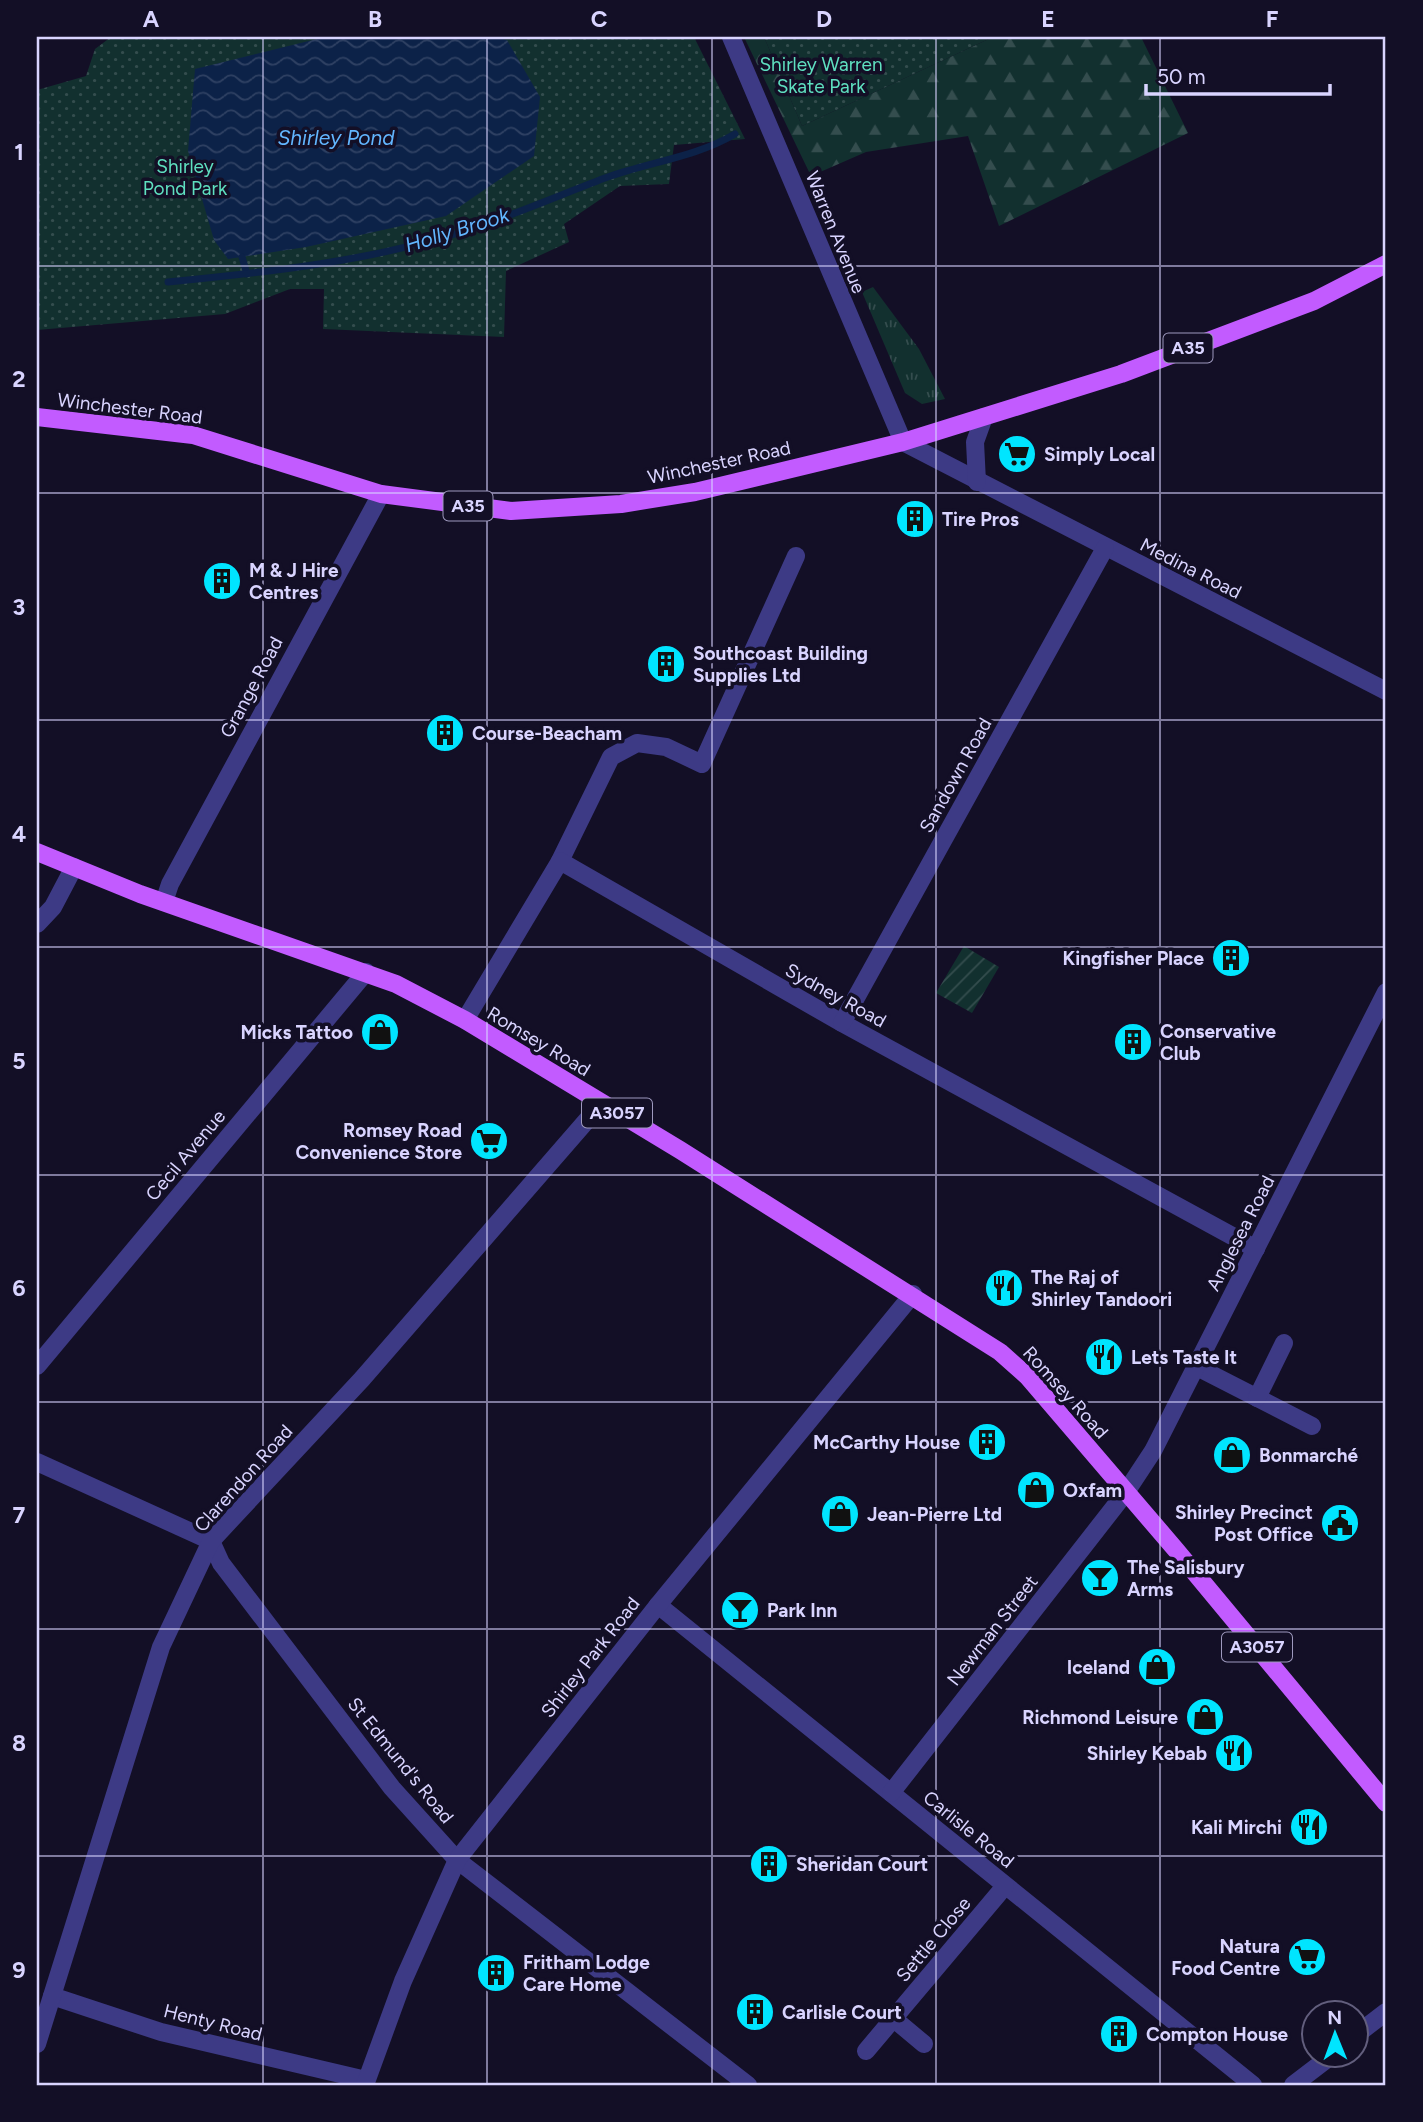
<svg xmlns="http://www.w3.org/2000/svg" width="1423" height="2122" font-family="Figtree,sans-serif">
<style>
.grass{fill:url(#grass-tufts)}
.forest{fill:url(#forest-firs)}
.park{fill:url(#park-dots)}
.garden{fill:url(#garden-furrows)}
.water{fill:url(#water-waves)}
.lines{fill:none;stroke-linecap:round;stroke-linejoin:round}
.stream{stroke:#0c2248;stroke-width:7}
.minor{stroke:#3d3a85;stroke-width:18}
.major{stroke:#c25bff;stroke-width:18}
.grid{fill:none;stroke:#d9d4ff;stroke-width:2;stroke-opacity:0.55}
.labels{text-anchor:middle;stroke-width:7;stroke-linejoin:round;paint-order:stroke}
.shield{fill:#130f26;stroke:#9e99be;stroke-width:2}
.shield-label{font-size:18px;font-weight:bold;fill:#d9d4ff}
.park-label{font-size:19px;fill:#5fe0c0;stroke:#130f26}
.street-label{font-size:19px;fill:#d9d4ff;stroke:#130f26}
.poi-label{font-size:19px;font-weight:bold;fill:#d9d4ff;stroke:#130f26;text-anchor:start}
.water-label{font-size:21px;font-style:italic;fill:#62b6ff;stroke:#130f26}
.neatline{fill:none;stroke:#d9d4ff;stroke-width:2.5}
.grid-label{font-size:23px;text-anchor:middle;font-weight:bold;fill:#d9d4ff}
</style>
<defs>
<pattern id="grass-tufts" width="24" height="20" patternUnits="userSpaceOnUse" patternTransform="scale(1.75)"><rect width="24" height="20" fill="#12302f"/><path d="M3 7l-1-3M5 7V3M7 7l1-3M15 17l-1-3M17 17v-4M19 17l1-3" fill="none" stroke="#344d4e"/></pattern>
<pattern id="forest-firs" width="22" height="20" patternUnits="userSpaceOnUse" patternTransform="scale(1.75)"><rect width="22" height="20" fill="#12302f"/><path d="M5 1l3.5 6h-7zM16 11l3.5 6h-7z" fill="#344d4e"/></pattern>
<pattern id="park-dots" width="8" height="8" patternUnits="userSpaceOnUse" patternTransform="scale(1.75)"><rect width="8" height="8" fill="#12302f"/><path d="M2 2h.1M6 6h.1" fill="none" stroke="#344d4e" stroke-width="1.8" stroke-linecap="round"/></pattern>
<pattern id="garden-furrows" width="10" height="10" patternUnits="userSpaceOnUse" patternTransform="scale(1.75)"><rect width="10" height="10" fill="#12302f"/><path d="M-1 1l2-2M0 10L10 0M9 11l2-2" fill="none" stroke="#344d4e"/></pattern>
<pattern id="water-waves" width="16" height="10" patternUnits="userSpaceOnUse" patternTransform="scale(1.75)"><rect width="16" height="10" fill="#0c2248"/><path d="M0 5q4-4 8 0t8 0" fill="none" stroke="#2f4163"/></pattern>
</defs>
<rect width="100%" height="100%" fill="#130f26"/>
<path class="grass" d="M873,287l46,62 26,50 -23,5 -17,-11 -43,-101z"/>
<path class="forest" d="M744,37h20l38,89 191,-89h148l47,96 -189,93 -31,-90 -102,16 -55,24z"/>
<g class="park">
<path d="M111,37h583l51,102 -71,6 -5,39 -49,2 -56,38 5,18 -63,29 -2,66 -181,-8 1,-40h-34l-65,25 -188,16v-240l49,-14 9,-27z"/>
<path d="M764,37h229l-191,89z"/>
</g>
<path class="garden" d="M964,946l35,21 -27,46 -36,-20z"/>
<path class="water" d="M325,37h167l15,3 33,57 -6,59 -88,60 -140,31 -78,12 -14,-19 -26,-89 7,-82z"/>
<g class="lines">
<g class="stream">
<path d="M242,257l5,17"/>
<path d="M168,282c102,-10 204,-21 303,-53 45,-15 89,-34 134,-51 43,-16 89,-20 130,-44"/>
</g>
<g class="minor">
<path d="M731,37l172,405 483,249"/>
<path d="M977,482l-2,-40 9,-25"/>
<path d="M560,861l51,-104 26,-14 29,4 36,17 94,-208"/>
<path d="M164,902l6,-18 211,-390"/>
<path d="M37,924l16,-17 21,-40"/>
<path d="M465,1020l95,-159 282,162 414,226"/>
<path d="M842,1023l263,-475"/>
<path d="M37,1366l329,-394"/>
<path d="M1195,1366l117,60"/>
<path d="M1257,1398l27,-55"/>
<path d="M37,1462l174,79 10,22 171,225 65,72 291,225"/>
<path d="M658,1605l595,480"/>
<path d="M891,1793l235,-301 27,-41 233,-459"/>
<path d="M52,1996l109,36 205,48"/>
<path d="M894,2019l30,25"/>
<path d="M1356,2035l30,-23"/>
<path d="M37,2044l124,-397 50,-106 151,-162 239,-275"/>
<path d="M866,2051l139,-165"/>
<path d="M365,2085l38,-104 54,-121 201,-255 255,-311"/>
<path d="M1293,2085l38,-29"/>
</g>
<g class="major">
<path d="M37,417l156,18 188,59 130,17 110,-7 74,-12 208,-50 218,-68 193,-73 72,-37"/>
<path d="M37,852l103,42 256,90 69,36 215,130 320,202 27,24 149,174 210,253"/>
</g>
</g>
<path class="grid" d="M263,37v2048M487,37v2048M712,37v2048M936,37v2048M1160,37v2048M37,266h1349M37,493h1349M37,720h1349M37,947h1349M37,1175h1349M37,1402h1349M37,1629h1349M37,1856h1349"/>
<defs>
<symbol id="supermarket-disc" viewBox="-11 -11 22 22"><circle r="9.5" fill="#00e5ff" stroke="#130f26"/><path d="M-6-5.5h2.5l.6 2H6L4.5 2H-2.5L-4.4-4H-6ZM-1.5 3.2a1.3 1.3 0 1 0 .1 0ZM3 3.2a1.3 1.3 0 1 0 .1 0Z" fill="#111"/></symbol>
<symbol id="building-disc" viewBox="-11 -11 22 22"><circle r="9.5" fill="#00e5ff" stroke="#130f26"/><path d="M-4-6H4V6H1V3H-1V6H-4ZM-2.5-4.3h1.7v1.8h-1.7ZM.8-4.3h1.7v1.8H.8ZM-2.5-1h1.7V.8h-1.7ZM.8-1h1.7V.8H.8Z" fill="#111"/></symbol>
<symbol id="shop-disc" viewBox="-11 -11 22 22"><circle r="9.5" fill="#00e5ff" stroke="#130f26"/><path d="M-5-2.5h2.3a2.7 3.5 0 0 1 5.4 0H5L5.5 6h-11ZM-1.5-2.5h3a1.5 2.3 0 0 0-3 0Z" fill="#111"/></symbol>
<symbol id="restaurant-disc" viewBox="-11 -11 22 22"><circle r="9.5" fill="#00e5ff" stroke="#130f26"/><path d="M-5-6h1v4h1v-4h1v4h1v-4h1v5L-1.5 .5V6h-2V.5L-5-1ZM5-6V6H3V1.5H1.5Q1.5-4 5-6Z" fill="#111"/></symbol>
<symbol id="civic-disc" viewBox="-11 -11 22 22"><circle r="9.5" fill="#00e5ff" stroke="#130f26"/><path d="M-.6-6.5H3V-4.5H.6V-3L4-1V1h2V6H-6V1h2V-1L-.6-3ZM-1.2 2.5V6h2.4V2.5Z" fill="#111"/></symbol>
<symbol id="bar-disc" viewBox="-11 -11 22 22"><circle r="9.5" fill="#00e5ff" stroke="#130f26"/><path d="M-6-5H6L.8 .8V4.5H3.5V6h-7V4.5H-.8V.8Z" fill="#111"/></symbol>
</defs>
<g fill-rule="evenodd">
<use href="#supermarket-disc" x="995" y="432" width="44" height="44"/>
<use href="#building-disc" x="893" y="497" width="44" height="44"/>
<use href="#building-disc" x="200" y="559" width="44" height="44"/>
<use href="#building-disc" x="644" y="642" width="44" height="44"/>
<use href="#building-disc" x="423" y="711" width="44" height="44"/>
<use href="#building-disc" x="1209" y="936" width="44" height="44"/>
<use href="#shop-disc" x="358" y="1010" width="44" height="44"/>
<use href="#building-disc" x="1111" y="1020" width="44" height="44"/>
<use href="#supermarket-disc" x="467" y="1119" width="44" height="44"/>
<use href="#restaurant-disc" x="982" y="1266" width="44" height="44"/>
<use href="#restaurant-disc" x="1082" y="1335" width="44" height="44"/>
<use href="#building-disc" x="965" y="1420" width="44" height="44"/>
<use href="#shop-disc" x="1210" y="1433" width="44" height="44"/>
<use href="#shop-disc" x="1014" y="1468" width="44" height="44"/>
<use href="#shop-disc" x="818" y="1492" width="44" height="44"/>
<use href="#civic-disc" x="1318" y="1501" width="44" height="44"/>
<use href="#bar-disc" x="1078" y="1556" width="44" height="44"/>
<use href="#bar-disc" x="718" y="1588" width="44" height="44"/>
<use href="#shop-disc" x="1135" y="1645" width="44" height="44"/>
<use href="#shop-disc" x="1183" y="1695" width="44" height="44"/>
<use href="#restaurant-disc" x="1212" y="1731" width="44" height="44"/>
<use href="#restaurant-disc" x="1287" y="1805" width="44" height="44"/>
<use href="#building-disc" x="747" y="1842" width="44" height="44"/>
<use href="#supermarket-disc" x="1285" y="1935" width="44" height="44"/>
<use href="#building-disc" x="474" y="1951" width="44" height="44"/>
<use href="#building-disc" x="733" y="1990" width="44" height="44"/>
<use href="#building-disc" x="1097" y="2012" width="44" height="44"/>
</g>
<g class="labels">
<g class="shield">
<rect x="1163.5" y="333.5" width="49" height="29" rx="5"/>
<rect x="443.5" y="491.5" width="49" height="29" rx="5"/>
<rect x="582" y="1098.5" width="70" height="29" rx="5"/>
<rect x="1222" y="1632.5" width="70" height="29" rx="5"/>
</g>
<g class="shield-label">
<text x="1188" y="354">A35</text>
<text x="468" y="512">A35</text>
<text x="617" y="1119">A3057</text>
<text x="1257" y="1653">A3057</text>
</g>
<g class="park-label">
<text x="821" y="71">Shirley Warren<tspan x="821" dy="22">Skate Park</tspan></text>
<text x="185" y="173">Shirley<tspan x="185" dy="22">Pond Park</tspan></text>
</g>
<g class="street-label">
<text transform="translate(836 232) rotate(68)" y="7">Warren Avenue</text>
<text transform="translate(130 408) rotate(7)" y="7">Winchester Road</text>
<text transform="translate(719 462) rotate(-12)" y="7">Winchester Road</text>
<text transform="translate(1191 568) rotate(27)" y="7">Medina Road</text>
<text transform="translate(251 687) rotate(-62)" y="7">Grange Road</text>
<text transform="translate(955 775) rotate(-61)" y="7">Sandown Road</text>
<text transform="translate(836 995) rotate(29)" y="7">Sydney Road</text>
<text transform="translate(539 1041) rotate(31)" y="7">Romsey Road</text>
<text transform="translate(185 1155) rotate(-50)" y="7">Cecil Avenue</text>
<text transform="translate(1240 1233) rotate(-63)" y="7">Anglesea Road</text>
<text transform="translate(1066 1392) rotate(48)" y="7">Romsey Road</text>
<text transform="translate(243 1478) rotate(-48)" y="7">Clarendon Road</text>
<text transform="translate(992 1630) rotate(-52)" y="7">Newman Street</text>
<text transform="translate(590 1657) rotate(-52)" y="7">Shirley Park Road</text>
<text transform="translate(401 1760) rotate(51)" y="7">St Edmund's Road</text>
<text transform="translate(969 1829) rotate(39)" y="7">Carlisle Road</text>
<text transform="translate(933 1939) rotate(-50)" y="7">Settle Close</text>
<text transform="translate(213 2022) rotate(14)" y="7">Henty Road</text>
</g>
<g class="poi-label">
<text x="1044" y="461">Simply Local</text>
<text x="942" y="526">Tire Pros</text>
<text x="249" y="577">M &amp; J Hire<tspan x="249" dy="22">Centres</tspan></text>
<text x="693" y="660">Southcoast Building<tspan x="693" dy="22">Supplies Ltd</tspan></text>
<text x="472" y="740">Course-Beacham</text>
<text x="1204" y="965" text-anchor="end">Kingfisher Place</text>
<text x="1160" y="1038">Conservative<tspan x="1160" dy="22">Club</tspan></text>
<text x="353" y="1039" text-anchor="end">Micks Tattoo</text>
<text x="462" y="1137" text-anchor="end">Romsey Road<tspan x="462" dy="22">Convenience Store</tspan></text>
<text x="1031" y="1284">The Raj of<tspan x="1031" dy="22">Shirley Tandoori</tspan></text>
<text x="1131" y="1364">Lets Taste It</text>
<text x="960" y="1449" text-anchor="end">McCarthy House</text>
<text x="1259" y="1462">Bonmarché</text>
<text x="1063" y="1497">Oxfam</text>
<text x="1313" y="1519" text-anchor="end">Shirley Precinct<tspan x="1313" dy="22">Post Office</tspan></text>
<text x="867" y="1521">Jean-Pierre Ltd</text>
<text x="1127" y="1574">The Salisbury<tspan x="1127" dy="22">Arms</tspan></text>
<text x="767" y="1617">Park Inn</text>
<text x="1130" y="1674" text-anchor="end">Iceland</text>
<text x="1178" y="1724" text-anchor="end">Richmond Leisure</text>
<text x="1207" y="1760" text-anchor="end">Shirley Kebab</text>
<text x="1282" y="1834" text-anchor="end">Kali Mirchi</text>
<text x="796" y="1871">Sheridan Court</text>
<text x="1280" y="1953" text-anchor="end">Natura<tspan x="1280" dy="22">Food Centre</tspan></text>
<text x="523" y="1969">Fritham Lodge<tspan x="523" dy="22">Care Home</tspan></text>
<text x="782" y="2019">Carlisle Court</text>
<text x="1146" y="2041">Compton House</text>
</g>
<g class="water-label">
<text x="336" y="145">Shirley Pond</text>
<text transform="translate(457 230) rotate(-17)" y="7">Holly Brook</text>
</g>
</g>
<rect width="1423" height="2122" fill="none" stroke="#130f26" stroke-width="77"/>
<g transform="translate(1335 2034) rotate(359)"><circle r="33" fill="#130f26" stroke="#625e7d" stroke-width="2"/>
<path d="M0-5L12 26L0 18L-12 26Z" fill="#00e5ff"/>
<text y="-10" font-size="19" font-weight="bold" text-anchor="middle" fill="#d9d4ff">N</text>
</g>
<path d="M1146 84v10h184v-10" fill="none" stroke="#d9d4ff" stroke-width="3.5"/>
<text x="1157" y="84" font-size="21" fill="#d9d4ff" stroke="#130f26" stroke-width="5" paint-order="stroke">50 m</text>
<rect x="38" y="38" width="1346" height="2046" class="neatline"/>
<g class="grid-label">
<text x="151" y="27">A</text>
<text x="375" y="27">B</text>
<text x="599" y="27">C</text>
<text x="824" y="27">D</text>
<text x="1048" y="27">E</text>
<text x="1272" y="27">F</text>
<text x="19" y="160">1</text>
<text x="19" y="387">2</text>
<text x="19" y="615">3</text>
<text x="19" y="842">4</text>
<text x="19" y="1069">5</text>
<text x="19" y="1296">6</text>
<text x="19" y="1523">7</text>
<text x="19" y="1751">8</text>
<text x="19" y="1978">9</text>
</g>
</svg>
